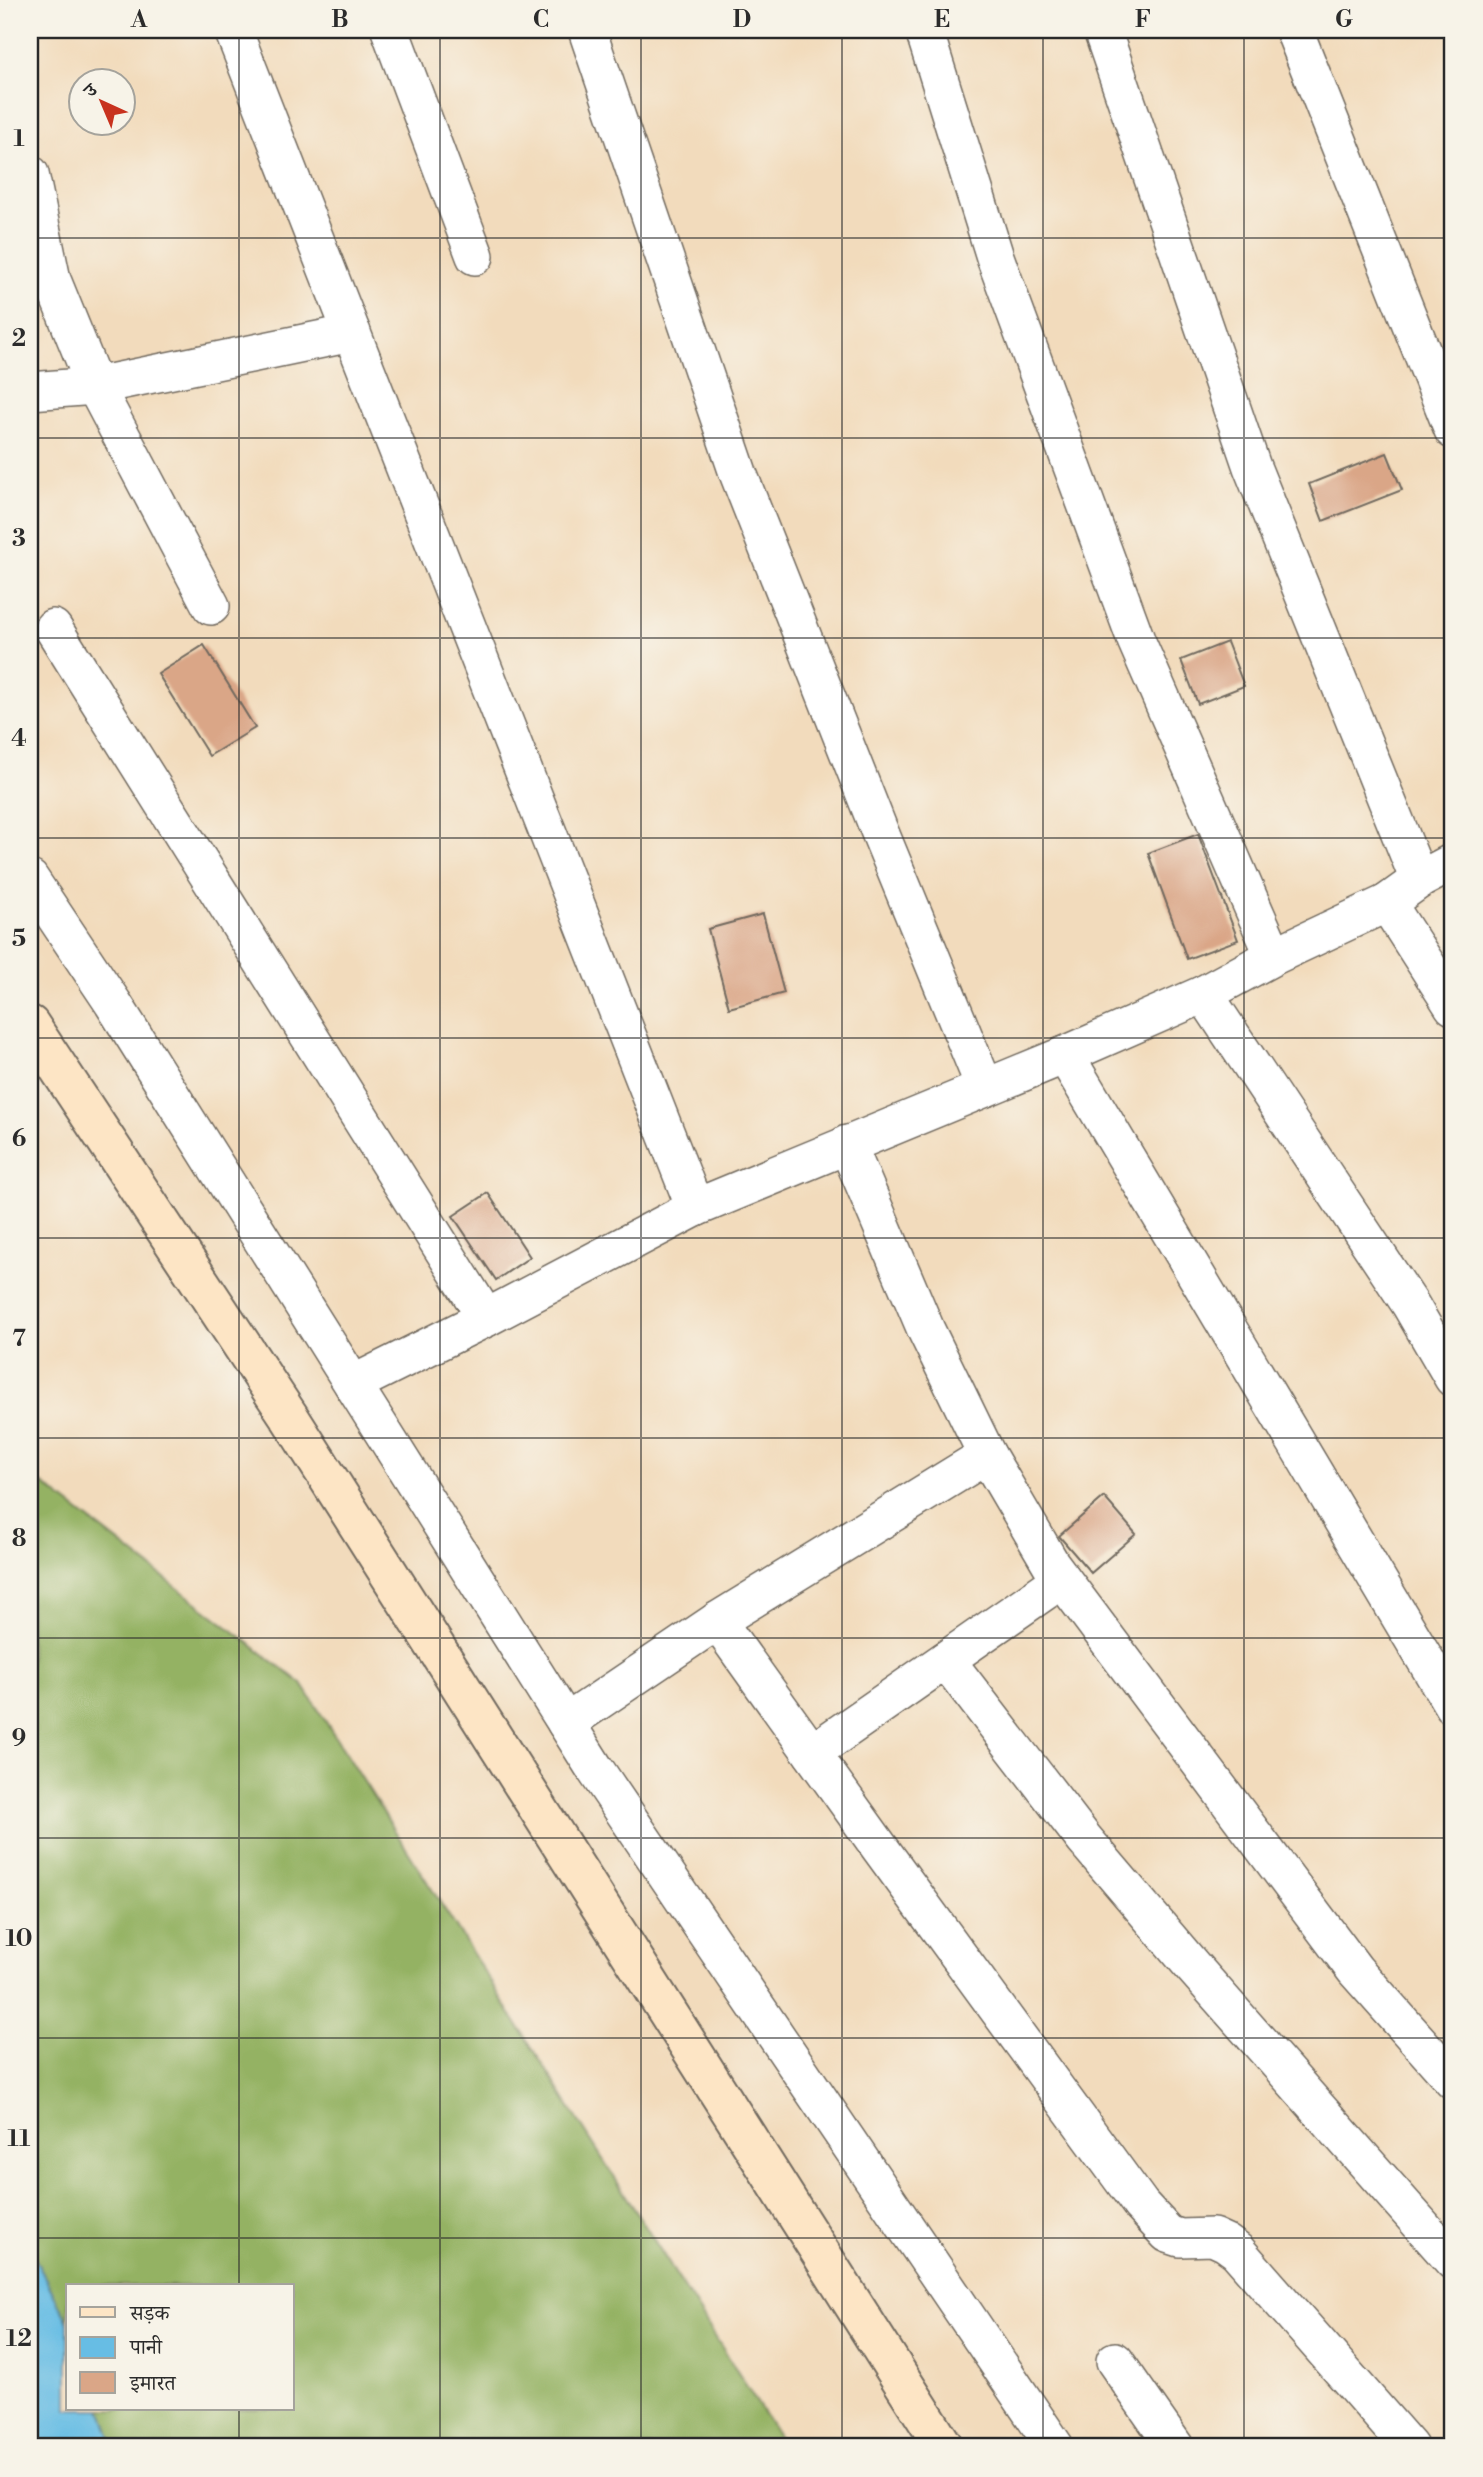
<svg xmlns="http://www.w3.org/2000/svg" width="1483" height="2477" font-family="'Libre Bodoni','Noto Serif Devanagari',serif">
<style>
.forest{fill:#94b264;stroke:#606e48;stroke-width:2}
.water{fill:#67bde4;stroke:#497488;stroke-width:2}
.building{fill:#daa687}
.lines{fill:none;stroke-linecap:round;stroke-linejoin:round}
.street-casing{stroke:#71695e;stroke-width:40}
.secondary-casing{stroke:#71695e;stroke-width:42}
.street{stroke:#fff;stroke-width:37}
.secondary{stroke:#fde5c5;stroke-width:38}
.grid{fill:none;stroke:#2b2b2b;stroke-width:2;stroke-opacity:0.55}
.neatline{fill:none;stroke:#2b2b2b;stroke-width:2.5}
.grid-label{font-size:23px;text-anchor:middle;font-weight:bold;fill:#2b2b2b}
</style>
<rect width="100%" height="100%" fill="#f7f3e8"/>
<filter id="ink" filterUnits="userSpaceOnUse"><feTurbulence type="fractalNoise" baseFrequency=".0143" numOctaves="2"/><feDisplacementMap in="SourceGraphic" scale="14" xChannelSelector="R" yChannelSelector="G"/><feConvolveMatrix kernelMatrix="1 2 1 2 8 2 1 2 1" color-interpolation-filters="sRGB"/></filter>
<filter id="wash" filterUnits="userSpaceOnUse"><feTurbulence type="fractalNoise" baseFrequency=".00686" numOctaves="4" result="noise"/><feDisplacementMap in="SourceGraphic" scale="28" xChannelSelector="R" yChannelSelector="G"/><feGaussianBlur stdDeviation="1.57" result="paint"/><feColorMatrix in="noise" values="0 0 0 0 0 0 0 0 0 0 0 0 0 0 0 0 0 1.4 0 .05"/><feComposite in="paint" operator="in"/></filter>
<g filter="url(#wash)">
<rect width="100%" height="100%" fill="#f2dbbc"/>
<path class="forest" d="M43,1484l259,200 483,763h-671l-13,-38h191v-123h-224v36l-38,-73v-758z"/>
<path class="water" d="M30,2249l38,73v87h33l13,38h-84z"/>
<g id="blocks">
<g class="building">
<path d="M1387,453l15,37 -79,31 -14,-37z"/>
<path d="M1227,642l17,44 -46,18 -17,-44z"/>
<path d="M204,645l51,83 -46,28 -51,-82z"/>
<path d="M1198,834l40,106 -51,19 -39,-106z"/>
<path d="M763,914l21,79 -55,15 -21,-79z"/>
<path d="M488,1193l42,64 -34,23 -43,-64z"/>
<path d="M1104,1497l32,37 -45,39 -32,-37z"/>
</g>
</g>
</g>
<g filter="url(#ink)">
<use href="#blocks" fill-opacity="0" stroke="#71695e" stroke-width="2"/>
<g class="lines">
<defs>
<g id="street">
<path d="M233,30l462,1178"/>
<path d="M390,30l85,226"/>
<path d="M587,30l151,443 141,357 106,258"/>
<path d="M924,30l71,227 141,383 138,316"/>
<path d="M1102,30l150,437 167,413"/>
<path d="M1294,30l159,400"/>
<path d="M30,174l22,106 43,106 116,220"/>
<path d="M30,391l65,-5 257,-53"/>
<path d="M53,628l433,690"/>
<path d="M30,879l83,124 482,766 460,678"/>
<path d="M1387,903l66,103"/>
<path d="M1204,994l206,310 43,74"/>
<path d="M1065,1055l388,651"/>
<path d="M847,1144l79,186 61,125 64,109 304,406 98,110"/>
<path d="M353,1384l133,-66 209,-110 370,-153 139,-61 70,-38 113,-53 32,-23 34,-18"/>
<path d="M717,1621l163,227 261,357 27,29 12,4 33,-1 13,6 11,8 172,196"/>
<path d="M946,1660l138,179 109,128 260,294"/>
<path d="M566,1723l151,-102 270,-166"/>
<path d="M812,1753l250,-174"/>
<path d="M1115,2361l60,86"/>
</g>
<path id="secondary" d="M30,1025l260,393 654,1029"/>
</defs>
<use href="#street" class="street-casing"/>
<use href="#secondary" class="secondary-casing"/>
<use href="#street" class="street"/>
<use href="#secondary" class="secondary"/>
</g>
</g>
<path class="grid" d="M239,30v2256M440,30v2417M641,30v2417M842,30v2417M1043,30v2417M1244,30v2417M30,238h1423M30,438h1423M30,638h1423M30,838h1423M30,1038h1423M30,1238h1423M30,1438h1423M30,1638h1423M30,1838h1423M30,2038h1423M30,2238h1423M239,2409v38"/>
<rect width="1483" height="2477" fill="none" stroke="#f7f3e8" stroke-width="77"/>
<rect x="66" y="2284" width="228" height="126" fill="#f7f3e8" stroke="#a5a39c" stroke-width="2"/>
<rect x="80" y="2307" width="35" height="10" fill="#fde5c5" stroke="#a5a39c" stroke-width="2"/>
<text x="130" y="2320" font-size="21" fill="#2b2b2b">सड़क</text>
<rect x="80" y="2337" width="35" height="21" fill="#67bde4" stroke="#a5a39c" stroke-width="2"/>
<text x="130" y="2354" font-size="21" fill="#2b2b2b">पानी</text>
<rect x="80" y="2372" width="35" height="21" fill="#daa687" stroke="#a5a39c" stroke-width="2"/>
<text x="130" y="2390" font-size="21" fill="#2b2b2b">इमारत</text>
<g transform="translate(102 102) rotate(316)"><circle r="33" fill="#f7f3e8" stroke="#a5a39c" stroke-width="2"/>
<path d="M0-5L12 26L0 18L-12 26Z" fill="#c8321e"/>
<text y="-10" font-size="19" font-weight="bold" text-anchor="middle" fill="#2b2b2b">उ</text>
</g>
<rect x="38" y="38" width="1406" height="2400" class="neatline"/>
<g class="grid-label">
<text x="139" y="27">A</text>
<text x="340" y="27">B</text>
<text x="541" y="27">C</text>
<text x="742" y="27">D</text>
<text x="942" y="27">E</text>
<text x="1143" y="27">F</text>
<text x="1344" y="27">G</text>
<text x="19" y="146">1</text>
<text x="19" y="346">2</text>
<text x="19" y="546">3</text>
<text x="19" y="746">4</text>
<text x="19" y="946">5</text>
<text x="19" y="1146">6</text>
<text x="19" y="1346">7</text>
<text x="19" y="1546">8</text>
<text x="19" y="1746">9</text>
<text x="19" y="1946">10</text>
<text x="19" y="2146">11</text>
<text x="19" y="2346">12</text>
</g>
</svg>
